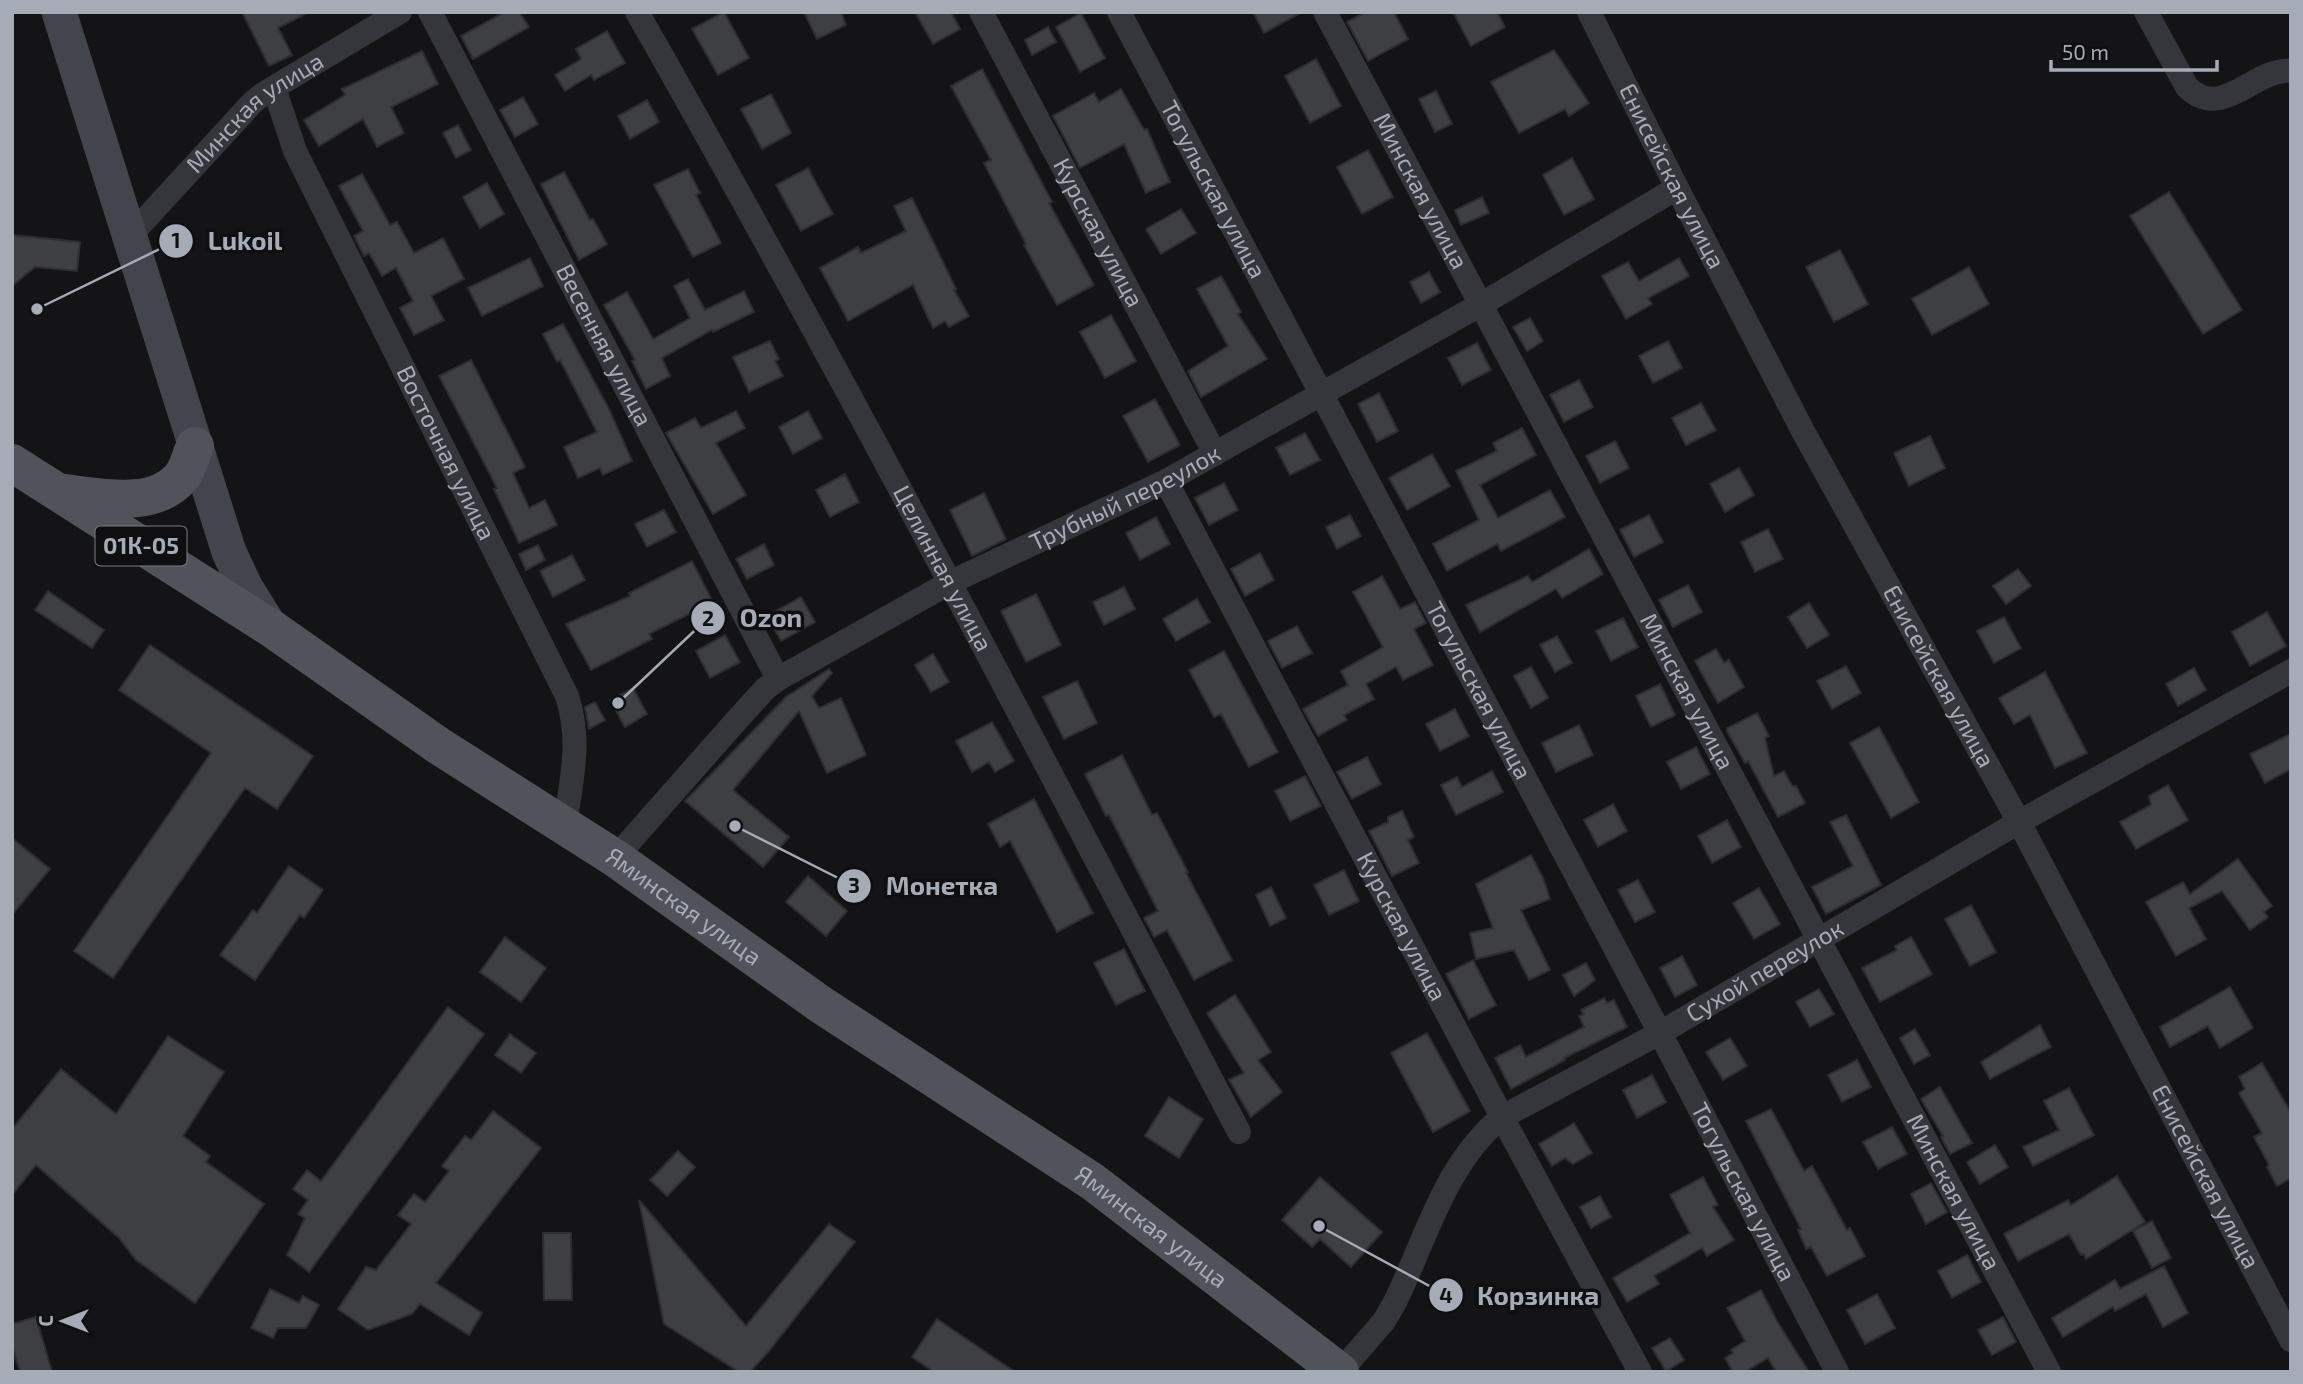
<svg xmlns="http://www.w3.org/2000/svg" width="2303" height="1384" font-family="'Exo 2',sans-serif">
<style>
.building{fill:#3e3f43;stroke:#2e2e32;stroke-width:2}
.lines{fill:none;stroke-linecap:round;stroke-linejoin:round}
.minor{stroke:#35363b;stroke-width:24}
.secondary{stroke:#42454b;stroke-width:35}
.primary{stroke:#50535a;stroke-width:38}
.labels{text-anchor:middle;stroke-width:7;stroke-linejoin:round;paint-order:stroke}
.shield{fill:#0f0f11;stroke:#787c85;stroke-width:2}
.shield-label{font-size:23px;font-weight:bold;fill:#a5abb7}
.street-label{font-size:24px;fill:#a5abb7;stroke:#0f0f11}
.leader{fill:none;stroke:#a5abb7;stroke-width:2.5}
.callout-dot{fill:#a5abb7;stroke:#0f0f11;stroke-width:2.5}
.mark-label{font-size:21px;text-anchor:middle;font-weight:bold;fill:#111}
.callout-label{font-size:26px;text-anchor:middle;font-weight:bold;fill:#a5abb7;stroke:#0f0f11;stroke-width:7;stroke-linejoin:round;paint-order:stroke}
</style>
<rect width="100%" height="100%" fill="#141416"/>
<g class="building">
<path d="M242,12h67l-31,16 14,27 -23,11z"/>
<path d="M505,12h14l10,15 -56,32 -12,-23z"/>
<path d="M724,12l25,46 -31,17 -26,-46z"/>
<path d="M804,12h37l5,13 -29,14z"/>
<path d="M915,12h36l9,17 -27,15z"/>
<path d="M1253,12h49l-38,21z"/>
<path d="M1366,12h28l14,27 -40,22 -21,-39z"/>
<path d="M1453,12h44l8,15 -34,19z"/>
<path d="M1081,13l24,45 -25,14 -24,-45z"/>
<path d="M1048,27l8,15 -24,13 -7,-15z"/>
<path d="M607,31l18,32 -31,17 -3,-5 -26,16 -10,-16 26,-16 -5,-10z"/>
<path d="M1554,50l35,53 -20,13 -4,-7 -46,24 -28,-51z"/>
<path d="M422,51l16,33 -47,23 13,26 -27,14 -14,-28 -44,27 -15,-26 41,-25 -3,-6z"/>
<path d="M1316,59l25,47 -31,17 -25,-47z"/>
<path d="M982,69l70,133 -3,1 45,82 -37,20 -33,-60 2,-1 -42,-81 7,-3 -40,-74z"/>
<path d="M1121,89l23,41 3,-1 23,53 -24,11 -22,-49 -44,24 -27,-52 41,-23 5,9z"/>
<path d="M1436,91l16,33 -17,8 -16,-33z"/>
<path d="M771,94l20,39 -29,16 -21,-40z"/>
<path d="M523,97l15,27 -23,13 -15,-27z"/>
<path d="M647,100l12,22 -29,17 -12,-23z"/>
<path d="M458,125l13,25 -15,8 -13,-25z"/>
<path d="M1368,150l25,47 -31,17 -25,-47z"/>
<path d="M1572,158l22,41 -30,16 -21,-40z"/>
<path d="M808,168l25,46 -32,17 -25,-46z"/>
<path d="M688,169l12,24 -4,2 25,48 -28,14 -39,-72z"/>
<path d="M564,172l26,48 3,-1 14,25 -28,16 -38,-76z"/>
<path d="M362,174l28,51 7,-3 17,31 29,-15 21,41 -33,17 13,24 -30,15 -14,-27 13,-7 -17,-33 -14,8 -13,-23 -5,3 -10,-20 9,-5 -24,-45z"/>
<path d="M487,183l17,31 -24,14 -17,-31z"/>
<path d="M2169,192l73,118 -39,24 -73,-118z"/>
<path d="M1482,197l7,16 -28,12 -6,-15z"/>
<path d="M912,198l44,91 -2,1 15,26 -20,11 -4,-6 -12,7 -20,-43 -65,36 -28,-53 38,-21 3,6 45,-22 -12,-25z"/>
<path d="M1181,209l15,24 -35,21 -15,-25z"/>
<path d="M12,235l68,7 -3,29 -42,-4 -23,19z"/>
<path d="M1840,250l28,54 -34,18 -28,-55z"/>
<path d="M530,258l13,28 -61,30 -14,-28z"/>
<path d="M1679,258l10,18 -41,22 4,6 -26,15 -24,-43 26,-14 11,19z"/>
<path d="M1969,267l20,37 -57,31 -20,-36z"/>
<path d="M1429,272l11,20 -19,11 -11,-21z"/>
<path d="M1221,276l20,36 -3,2 29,45 -66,38 -13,-26 40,-25 -31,-57z"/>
<path d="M688,279l17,31 39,-19 10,21 -41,20 -1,-2 -50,28 8,18 -24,13 -14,-28 3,-1 -31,-55 23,-13 26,47 37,-21 -16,-32z"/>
<path d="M1111,315l25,46 -31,17 -25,-46z"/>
<path d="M1530,318l13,23 -16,10 -14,-24z"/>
<path d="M563,324l46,85 23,52 -29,14 -3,-7 -22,10 -14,-31 33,-15 -37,-72 -3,2 -14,-28z"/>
<path d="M770,341l9,18 -4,2 8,15 -34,16 -16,-35z"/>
<path d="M1668,341l14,27 -29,15 -14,-27z"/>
<path d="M1477,343l14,27 -29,15 -14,-27z"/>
<path d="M471,360l54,107 -12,6 16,35 16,-8 12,25 -38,18 -25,-54 3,-1 -58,-112z"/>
<path d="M1579,380l14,27 -29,15 -14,-27z"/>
<path d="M1379,393l19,38 -21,11 -19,-38z"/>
<path d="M1155,399l25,46 -32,17 -25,-46z"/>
<path d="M1701,403l15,27 -30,15 -14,-27z"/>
<path d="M736,411l9,17 -29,15 30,52 -33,19 -47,-81 29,-15 6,10z"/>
<path d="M808,411l14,27 -29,16 -14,-27z"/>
<path d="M1522,428l14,27 -56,30 18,33 52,-28 15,27 -64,34 -4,-7 -50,27 -14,-27 46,-24 -23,-49 41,-20 -4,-8z"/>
<path d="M1305,433l15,27 -30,15 -14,-27z"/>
<path d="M1930,436l15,32 -36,18 -15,-33z"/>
<path d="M1615,441l14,27 -29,15 -14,-27z"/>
<path d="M1432,454l18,32 -43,24 -18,-32z"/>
<path d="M1739,468l15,27 -29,17 -15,-28z"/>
<path d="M845,474l14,28 -29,15 -14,-27z"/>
<path d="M1224,483l14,27 -29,15 -14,-27z"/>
<path d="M984,493l22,46 -34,17 -22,-46z"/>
<path d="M664,510l12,22 -29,15 -12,-23z"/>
<path d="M1350,515l11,21 -24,13 -11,-22z"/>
<path d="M1649,515l14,27 -29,15 -14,-27z"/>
<path d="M1156,517l14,27 -30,16 -14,-27z"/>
<path d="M1768,529l15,30 -28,13 -14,-30z"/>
<path d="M764,544l10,21 -27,14 -11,-20z"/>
<path d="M538,545l7,15 -19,10 -7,-16z"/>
<path d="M1589,549l14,25 -41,24 -6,-9 -76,43 -14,-27 62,-29 4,6z"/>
<path d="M1260,553l14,27 -29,16 -14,-27z"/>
<path d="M572,555l13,25 -32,17 -13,-26z"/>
<path d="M692,561l21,41 -64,32 3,5 -61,31 -25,-46 64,-28 -1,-3z"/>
<path d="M2018,569l13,17 -25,18 -13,-18z"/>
<path d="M1382,576l18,33 15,-7 11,21 -12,6 19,36 -30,15 -7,-13 -30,17 8,15 -30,16 3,5 -29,16 -15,-27 45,-24 -7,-14 42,-24 -30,-55z"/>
<path d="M1688,585l14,27 -29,15 -14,-27z"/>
<path d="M1124,587l11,22 -31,16 -11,-23z"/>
<path d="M48,591l56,39 -12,18 -57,-38z"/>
<path d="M1036,594l25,51 -35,17 -25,-51z"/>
<path d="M801,597l14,25 -34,19 -14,-25z"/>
<path d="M1197,599l13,23 -34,19 -13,-22z"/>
<path d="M1809,603l20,32 -22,13 -19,-31z"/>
<path d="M2267,612l19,34 -36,20 -18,-34z"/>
<path d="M2004,617l17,31 -27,15 -17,-32z"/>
<path d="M1623,618l15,29 -27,14 -15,-30z"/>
<path d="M1297,626l15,27 -30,15 -14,-27z"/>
<path d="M725,635l15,27 -30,16 -14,-27z"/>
<path d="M1557,636l15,27 -17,9 -15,-27z"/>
<path d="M150,645l163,111 -36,53 -32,-21 -132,190 -39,-27 137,-198 -92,-63z"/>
<path d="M1716,649l8,14 5,-3 15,27 -26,16 -23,-42z"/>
<path d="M1224,651l54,101 -29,15 -28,-53 -7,3 -25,-47z"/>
<path d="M933,654l16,28 -18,10 -16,-27z"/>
<path d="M1846,666l15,27 -29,16 -15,-28z"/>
<path d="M1531,667l17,31 -17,10 -17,-32z"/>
<path d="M2194,668l12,22 -28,16 -12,-22z"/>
<path d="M829,669l3,4 -20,23 7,12 22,-10 25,57 -39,18 -28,-62 -66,79 56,47 -26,30 -78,-66 101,-104z"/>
<path d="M2045,672l42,81 -32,15 -25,-53 -16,9 -15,-26z"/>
<path d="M1077,681l20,42 -33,16 -21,-42z"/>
<path d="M1660,684l15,31 -24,12 -15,-31z"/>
<path d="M633,688l14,26 -22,13 -15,-27z"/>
<path d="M595,702l10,18 -16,9 -4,-22z"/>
<path d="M1455,709l14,27 -29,15 -14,-27z"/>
<path d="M1757,713l12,23 -4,2 9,38 10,-5 8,15h4l9,17 -27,14 -30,-56 -3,2 -18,-32v-3z"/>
<path d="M992,722l22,39 -19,11 -6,-10 -17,10 -16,-31z"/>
<path d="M1579,725l14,30 -37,17 -14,-29z"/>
<path d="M1879,727l40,75 -28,16 -41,-75z"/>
<path d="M2291,734v35l-26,14 -15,-29z"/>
<path d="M1696,747l14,27 -29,15 -14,-27z"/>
<path d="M1122,755l30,60 5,-2 31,59 -2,1 46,87 -38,20 -27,-50 -13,7 -10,-19 14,-7 -49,-96 -3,1 -21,-42z"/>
<path d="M1367,757l14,27 -29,15 -15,-27z"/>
<path d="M1492,771l11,21 -47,23 -15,-30 16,-8 5,10z"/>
<path d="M1305,776l16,30 -31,15 -15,-30z"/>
<path d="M2168,785l20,35 -52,29 -16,-27 31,-17 -2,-9z"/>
<path d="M1034,799l59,114 -36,19 -47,-91 -10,6 -12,-23z"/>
<path d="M1613,804l14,27 -29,16 -14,-27z"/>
<path d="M1402,811l12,26 -6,3 11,23 -27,13 -23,-45 19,-9v-5z"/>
<path d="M1846,815l35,70 -55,29 -14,-27 41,-21 -23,-44z"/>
<path d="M1727,820l14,27 -29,16 -14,-27z"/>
<path d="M12,838l38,31 -38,46z"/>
<path d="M1531,855l12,23 7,21 -29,11 29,60 -21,10 -15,-30 -38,9 -6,-26 23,-5 -17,-44z"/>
<path d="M2238,859l34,47 -8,6 4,5 -18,13 -28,-39 -33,17 17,31 -30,17 -30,-54 37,-20 7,12z"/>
<path d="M289,866l34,24 -19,28 -4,-3 -45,65 -35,-25 33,-45 4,3z"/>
<path d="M1344,870l15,31 -30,14 -15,-30z"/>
<path d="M808,876l39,35 -21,25 -40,-34z"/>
<path d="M1638,880l17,32 -20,10 -17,-32z"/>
<path d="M1271,887l15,31 -16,8 -14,-31z"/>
<path d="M1759,888l21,36 -26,15 -21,-36z"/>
<path d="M1971,905l25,47 -26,14 -25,-47z"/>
<path d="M505,937l41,31 -25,34 -41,-30z"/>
<path d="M1911,937l21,37 -52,28 -18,-34 35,-18 -2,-4z"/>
<path d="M1124,949l21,42 -29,14 -22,-42z"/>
<path d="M1682,956l15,29 -22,12 -15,-29z"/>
<path d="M1473,960l23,45 -27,14 -23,-45z"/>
<path d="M1586,963l9,17 -21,16 -11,-21z"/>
<path d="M2230,987l23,41 -33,20 -12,-22 -38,21 -10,-20z"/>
<path d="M1819,989l15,25 -24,13 -14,-25z"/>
<path d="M1235,995l36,57 -13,8 24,32 -31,25 -22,-37 15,-7 -37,-60z"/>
<path d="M1604,998l3,5 7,-3 13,27 -63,31 1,2 -54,29 -16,-31 25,-13 6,12 58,-30 -5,-11 5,-2 -3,-4z"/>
<path d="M448,1007l36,27 -175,238 -22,-17 18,-37 -7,-4 10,-14 -15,-11 14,-19 14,11z"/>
<path d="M2040,1025l11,22 -61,32 -9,-17z"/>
<path d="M1915,1029l15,26 -16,9 -14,-26z"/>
<path d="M1427,1033l43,78 -37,21 -42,-79z"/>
<path d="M510,1034l26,19 -15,20 -26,-18z"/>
<path d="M168,1036l56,36 -41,64 27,20 -4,6 58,42 -69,99 -59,-43 -17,-22 -83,-73 -24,30v-66l49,-60 55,45z"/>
<path d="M1730,1038l17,28 -24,14 -17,-28z"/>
<path d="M1857,1060l14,27 -29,15 -14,-27z"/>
<path d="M2262,1063l29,50v65l-14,8 -10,-19 2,-2 -15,-28 8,-4 -23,-40 6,-4 -6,-12z"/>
<path d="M1652,1075l14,27 -29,16 -14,-28z"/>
<path d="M1940,1087l32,56 -22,11 -9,-17 2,-1 -22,-37z"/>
<path d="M2069,1088l25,47 -61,31 -10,-19 36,-17 -15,-29z"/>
<path d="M1169,1097l34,22 -24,39 -34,-22z"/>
<path d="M1771,1109l33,62 8,-5 35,64 3,-2 15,28 -38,20 -16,-29 -5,2 -8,-19 3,-1 -55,-108z"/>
<path d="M493,1111l48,37 -105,135 46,30 -13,22 -49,-31 -8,10 -44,16 -30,-21 28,-42 10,3 35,-46 -13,-9 16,-21 11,8 24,-31 -7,-5 23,-30 6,4z"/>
<path d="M1574,1123l18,30 -19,11 -8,-6 -13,8 -13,-22z"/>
<path d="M1892,1127l15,27 -29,15 -15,-27z"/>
<path d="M1995,1145l13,22 -28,17 -13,-22z"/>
<path d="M678,1151l17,16 -28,29 -17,-16z"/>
<path d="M2117,1176l28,46 -59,37 -2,-5 -3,1 -12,-21 -51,27 -14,-27 64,-34 3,5z"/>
<path d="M1320,1177l62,55 -31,35 -31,-28 -8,8 -30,-27z"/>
<path d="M1703,1177l15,28 -5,2 21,33 -27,16 -5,-8 -48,28 5,8 -32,18 -14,-24 77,-45 -20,-38z"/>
<path d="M1931,1183l16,29 -21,12 -15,-30z"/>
<path d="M1600,1196l11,21 -20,11 -11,-21z"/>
<path d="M639,1200l107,126 83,-102 26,18 -87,110 -18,20h-11l-75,-48z"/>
<path d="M2152,1221l19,37 -19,10 -19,-37z"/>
<path d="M543,1233h28l1,67h-28z"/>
<path d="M1967,1255l14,27 -29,16 -14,-27z"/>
<path d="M2164,1266l24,47 -25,14 -17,-33 -31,17 -2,-4 -50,30 -11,-19 63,-38 5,9z"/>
<path d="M270,1289l29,14 4,-7 16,9 -13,23h-28l-5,10 -22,-10z"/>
<path d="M1761,1290l17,33 31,49h-33l-8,-14 -23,14h-12l-8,-14 8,-5 -2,-3 14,-9 -18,-33z"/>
<path d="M1877,1294l18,34 -30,16 -18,-34z"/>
<path d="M36,1317l16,55h-32l-8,-26v-22z"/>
<path d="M2003,1317l13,25 -24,13 -14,-25z"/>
<path d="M937,1319l78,53h-81l-22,-15z"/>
<path d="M1670,1338l14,22 -18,11 -14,-23z"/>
</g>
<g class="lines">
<g class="minor">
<path id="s1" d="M430,12l348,667"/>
<path id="s2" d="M637,12c210,368 405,745 602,1120"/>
<path id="s3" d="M981,12l234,442"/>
<path id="s4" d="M1119,12l541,1021 177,339"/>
<path id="s5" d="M1325,12l724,1360"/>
<path id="s6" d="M1589,12l88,176 127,245 215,389 272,518"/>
<path d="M2146,12l41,75c35,35 68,-20 104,-16"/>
<path id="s7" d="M274,88l21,63 272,545c15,47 4,83 -2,131"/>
<path id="s8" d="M129,237l123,-134 11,-9 137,-82"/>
<path id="s9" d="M1166,481l336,636 138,255"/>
<path id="s10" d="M615,858l121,-137 29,-32 13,-10 173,-97 215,-101 314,-176 197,-117"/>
<path id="s11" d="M1340,1372l44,-51 10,-17c32,-64 50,-140 108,-187l158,-84 359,-211 272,-151"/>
</g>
<path class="secondary" d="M59,12l170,540 17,36 25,40"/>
<g class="primary">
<path id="s12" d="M12,463l259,165 168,118 176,112 205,146 273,178 247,190"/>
<path d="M63,493c38,4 92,17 119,-17 6,-8 9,-21 13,-30"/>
</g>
</g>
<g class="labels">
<rect class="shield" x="95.5" y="526.5" width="91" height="39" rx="5"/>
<g class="shield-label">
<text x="141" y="554">01К-05</text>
</g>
<g class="street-label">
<text dy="8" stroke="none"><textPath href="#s8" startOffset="178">Минская улица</textPath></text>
<text dy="8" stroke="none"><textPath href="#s6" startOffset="184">Енисейская улица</textPath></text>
<text dy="8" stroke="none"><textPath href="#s4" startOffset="201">Тогульская улица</textPath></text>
<text dy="8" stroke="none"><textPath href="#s5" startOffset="203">Минская улица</textPath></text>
<text dy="8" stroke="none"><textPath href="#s3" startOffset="250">Курская улица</textPath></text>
<text dy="8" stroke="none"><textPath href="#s1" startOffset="376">Весенняя улица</textPath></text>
<text dy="8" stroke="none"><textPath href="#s7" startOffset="404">Восточная улица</textPath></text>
<text dy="8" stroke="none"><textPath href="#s10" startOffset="634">Трубный переулок</textPath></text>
<text dy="8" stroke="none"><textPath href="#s2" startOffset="635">Целинная улица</textPath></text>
<text dy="8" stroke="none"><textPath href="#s6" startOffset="751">Енисейская улица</textPath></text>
<text dy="8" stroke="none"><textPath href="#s4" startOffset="768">Тогульская улица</textPath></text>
<text dy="8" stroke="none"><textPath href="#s5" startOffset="770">Минская улица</textPath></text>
<text dy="8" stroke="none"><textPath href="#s12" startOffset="805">Яминская улица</textPath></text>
<text dy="8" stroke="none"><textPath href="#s9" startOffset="504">Курская улица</textPath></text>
<text dy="8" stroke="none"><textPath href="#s11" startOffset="606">Сухой переулок</textPath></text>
<text dy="8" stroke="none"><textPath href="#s6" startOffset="1318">Енисейская улица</textPath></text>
<text dy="8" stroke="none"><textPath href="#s5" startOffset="1337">Минская улица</textPath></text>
<text dy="8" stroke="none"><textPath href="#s4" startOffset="1335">Тогульская улица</textPath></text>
<text dy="8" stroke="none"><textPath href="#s12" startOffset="1372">Яминская улица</textPath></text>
</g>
</g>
<path class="leader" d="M37 309L176 241M618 703L708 618M735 826L854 886M1319 1226L1446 1295"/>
<g class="callout-dot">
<circle cx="37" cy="309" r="7"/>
<circle cx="618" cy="703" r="7"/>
<circle cx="735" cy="826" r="7"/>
<circle cx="1319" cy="1226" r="7"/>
<circle cx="176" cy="241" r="18"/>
<circle cx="708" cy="618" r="18"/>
<circle cx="854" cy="886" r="18"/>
<circle cx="1446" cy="1295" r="18"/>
</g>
<g class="mark-label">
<text x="176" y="248">1</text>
<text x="708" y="626">2</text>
<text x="854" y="893">3</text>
<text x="1446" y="1303">4</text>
</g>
<g class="callout-label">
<text x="245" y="250">Lukoil</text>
<text x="771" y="627">Ozon</text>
<text x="942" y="895">Монетка</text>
<text x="1538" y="1305">Корзинка</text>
</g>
<rect width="2303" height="1384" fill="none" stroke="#a5abb7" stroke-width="28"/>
<g transform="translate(63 1321) rotate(270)" stroke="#0f0f11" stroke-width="5" paint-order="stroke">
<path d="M0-5L12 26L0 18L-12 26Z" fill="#a5abb7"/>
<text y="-10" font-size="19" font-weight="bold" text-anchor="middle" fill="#a5abb7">С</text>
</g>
<path d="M2051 60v10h166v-10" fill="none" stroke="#a5abb7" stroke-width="3.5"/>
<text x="2062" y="60" font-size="21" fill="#a5abb7" stroke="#0f0f11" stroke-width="5" paint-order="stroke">50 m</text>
</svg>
